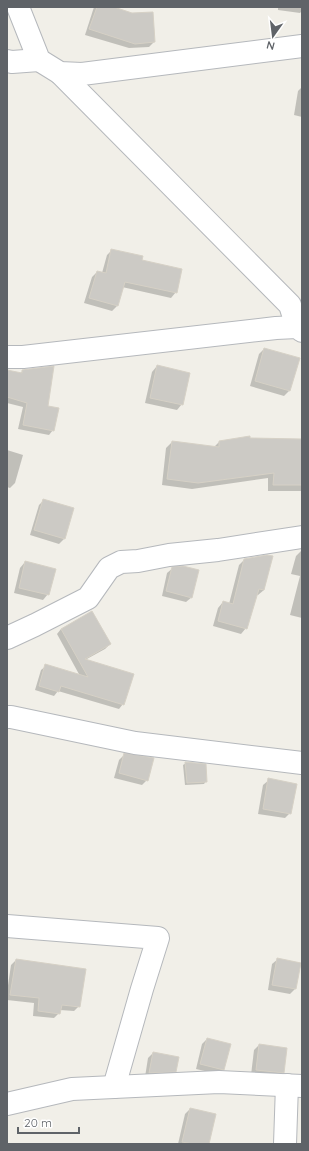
<svg xmlns="http://www.w3.org/2000/svg" width="309" height="1151" font-family="Quicksand,sans-serif">
<style>
.shadow{fill:#0003}
.building{fill:#cccac5;stroke:#d6d1c6}
.lines{fill:none;stroke-linecap:round;stroke-linejoin:round}
.minor-casing{stroke:#b5b8bc;stroke-width:24}
.minor{stroke:#fff;stroke-width:22}
</style>
<rect width="100%" height="100%" fill="#f1efe8"/>
<g class="shadow">
<path d="M94,7h17l43,35 -5,5 -20,1 -44,-13z"/>
<path d="M278,7h24v4l-2,2 -22,-3z"/>
<path d="M302,87v30l-8,-2 4,-24z"/>
<path d="M112,250l29,11 35,31 -5,6 -49,-11 -5,19 -5,5 -28,-8 8,-26 5,-5 5,1 5,-18z"/>
<path d="M264,349l25,42 -5,5 -34,-10 9,-32z"/>
<path d="M157,366l25,38 -5,6 -32,-7 7,-31z"/>
<path d="M23,370l24,36 6,24 -4,5 -31,-6 5,-22 -16,-4v-32l13,3z"/>
<path d="M249,439l53,1v51h-34v-13l-76,11 -30,-4 4,-37 6,-6 42,5 5,-5z"/>
<path d="M7,450l16,5 -8,28 -5,5 -3,-1z"/>
<path d="M44,500l29,9 -9,30 -5,5 -29,-9 9,-30z"/>
<path d="M301,551h1v67l-12,-3 10,-39 -9,-2 5,-18z"/>
<path d="M272,557l-8,33 -6,5h-2l-10,33 -5,6 -28,-8 5,-18 5,-6 6,2 10,-39 5,-5z"/>
<path d="M25,562l23,32 -5,6 -29,-7 6,-25z"/>
<path d="M173,568l19,29 -6,5 -24,-6 5,-23z"/>
<path d="M61,629l49,15 -5,5 -20,11 38,44 -4,5 -61,-18 -4,5 -19,-6 6,-20 5,-4 34,10 -23,-42z"/>
<path d="M124,755l23,25 -5,5 -28,-7 5,-18z"/>
<path d="M186,763l20,18 -2,3 -19,1 -2,-20z"/>
<path d="M269,780l21,33 -5,5 -27,-4 5,-29z"/>
<path d="M278,959l22,4 -5,26 -5,5 -22,-4 4,-26z"/>
<path d="M16,960l63,46 -5,5 -14,-1 -1,3 -5,5 -21,-2 1,-13 -27,-3v-8l4,-27z"/>
<path d="M207,1039l17,30 -6,5 -22,-5 6,-25z"/>
<path d="M259,1045l24,27 -5,5 -27,-2 3,-25z"/>
<path d="M153,1053l22,18 -5,5 -25,1 3,-19z"/>
<path d="M190,1109l18,35h-30l7,-30z"/>
</g>
<g class="building">
<path d="M97,7h17l18,6 21,-1 2,30 -20,2 -46,-15z"/>
<path d="M111,249l32,7 -1,4 40,9 -5,24 -52,-11 -7,24 -29,-8 8,-27 9,2z"/>
<path d="M264,348l36,10 -10,33 -35,-10z"/>
<path d="M157,365l33,8 -7,32 -33,-7z"/>
<path d="M54,366l-6,40 11,2 -5,23 -31,-6 4,-22 -20,-6v-27l15,3v-3z"/>
<path d="M250,436v2l52,1v46h-29l1,-12 -76,10 -31,-4 5,-38 47,6v-6z"/>
<path d="M43,499l31,9 -9,31 -31,-9z"/>
<path d="M267,555l6,1 -9,34 -5,-1 -12,40 -29,-8 5,-20 10,3 11,-45z"/>
<path d="M25,561l31,8 -7,26 -30,-7z"/>
<path d="M183,566l16,4 -7,28 -26,-7 6,-24z"/>
<path d="M92,611l19,33 -26,15 49,15 -10,31 -63,-19 -2,6 -20,-6 6,-22 43,13 -27,-48z"/>
<path d="M124,753l30,5 -6,23 -29,-8z"/>
<path d="M185,762l21,2 1,18 -20,1z"/>
<path d="M268,778l29,6 -6,30 -28,-5z"/>
<path d="M277,958l24,5 -5,26 -24,-4z"/>
<path d="M16,959l70,10 -6,38 -18,-2 -2,9 -22,-3 1,-13 -29,-3z"/>
<path d="M207,1038l24,6 -7,26 -24,-6z"/>
<path d="M259,1044l28,4 -3,25 -28,-3z"/>
<path d="M153,1052l26,5 -3,15 -27,1z"/>
<path d="M190,1108l26,6 -7,30h-16l-11,-2z"/>
</g>
<g class="lines">
<defs>
<g id="minor">
<path d="M18,7l21,53 21,13 22,1 220,-28"/>
<path d="M7,61l5,1 27,-2"/>
<path d="M60,73l230,232 7,22"/>
<path d="M7,357h16l253,-29 21,-1 5,4"/>
<path d="M7,638l28,-13 53,-27 21,-30 12,-6 17,-1 31,-6 49,-5 84,-13"/>
<path d="M7,717h4l124,26 167,20"/>
<path d="M7,926l151,12 -16,51 -28,98"/>
<path d="M7,1104l65,-15 147,-7 83,4"/>
<path d="M285,1144l2,-59"/>
</g>
</defs>
<use href="#minor" class="minor-casing"/>
<use href="#minor" class="minor"/>
</g>
<rect width="309" height="1151" fill="none" stroke="#5f6368" stroke-width="16"/>
<g transform="translate(273 36) rotate(194)" stroke="#ffffff" stroke-width="3" paint-order="stroke">
<path d="M0-3L7 15L0 10L-7 15Z" fill="#5f6368"/>
<text y="-6" font-size="11" font-weight="bold" text-anchor="middle" fill="#5f6368">N</text>
</g>
<path d="M18 1127v6h61v-6" fill="none" stroke="#5f6368" stroke-width="2"/>
<text x="24" y="1127" font-size="12" fill="#5f6368" stroke="#ffffff" stroke-width="3" paint-order="stroke">20 m</text>
</svg>
